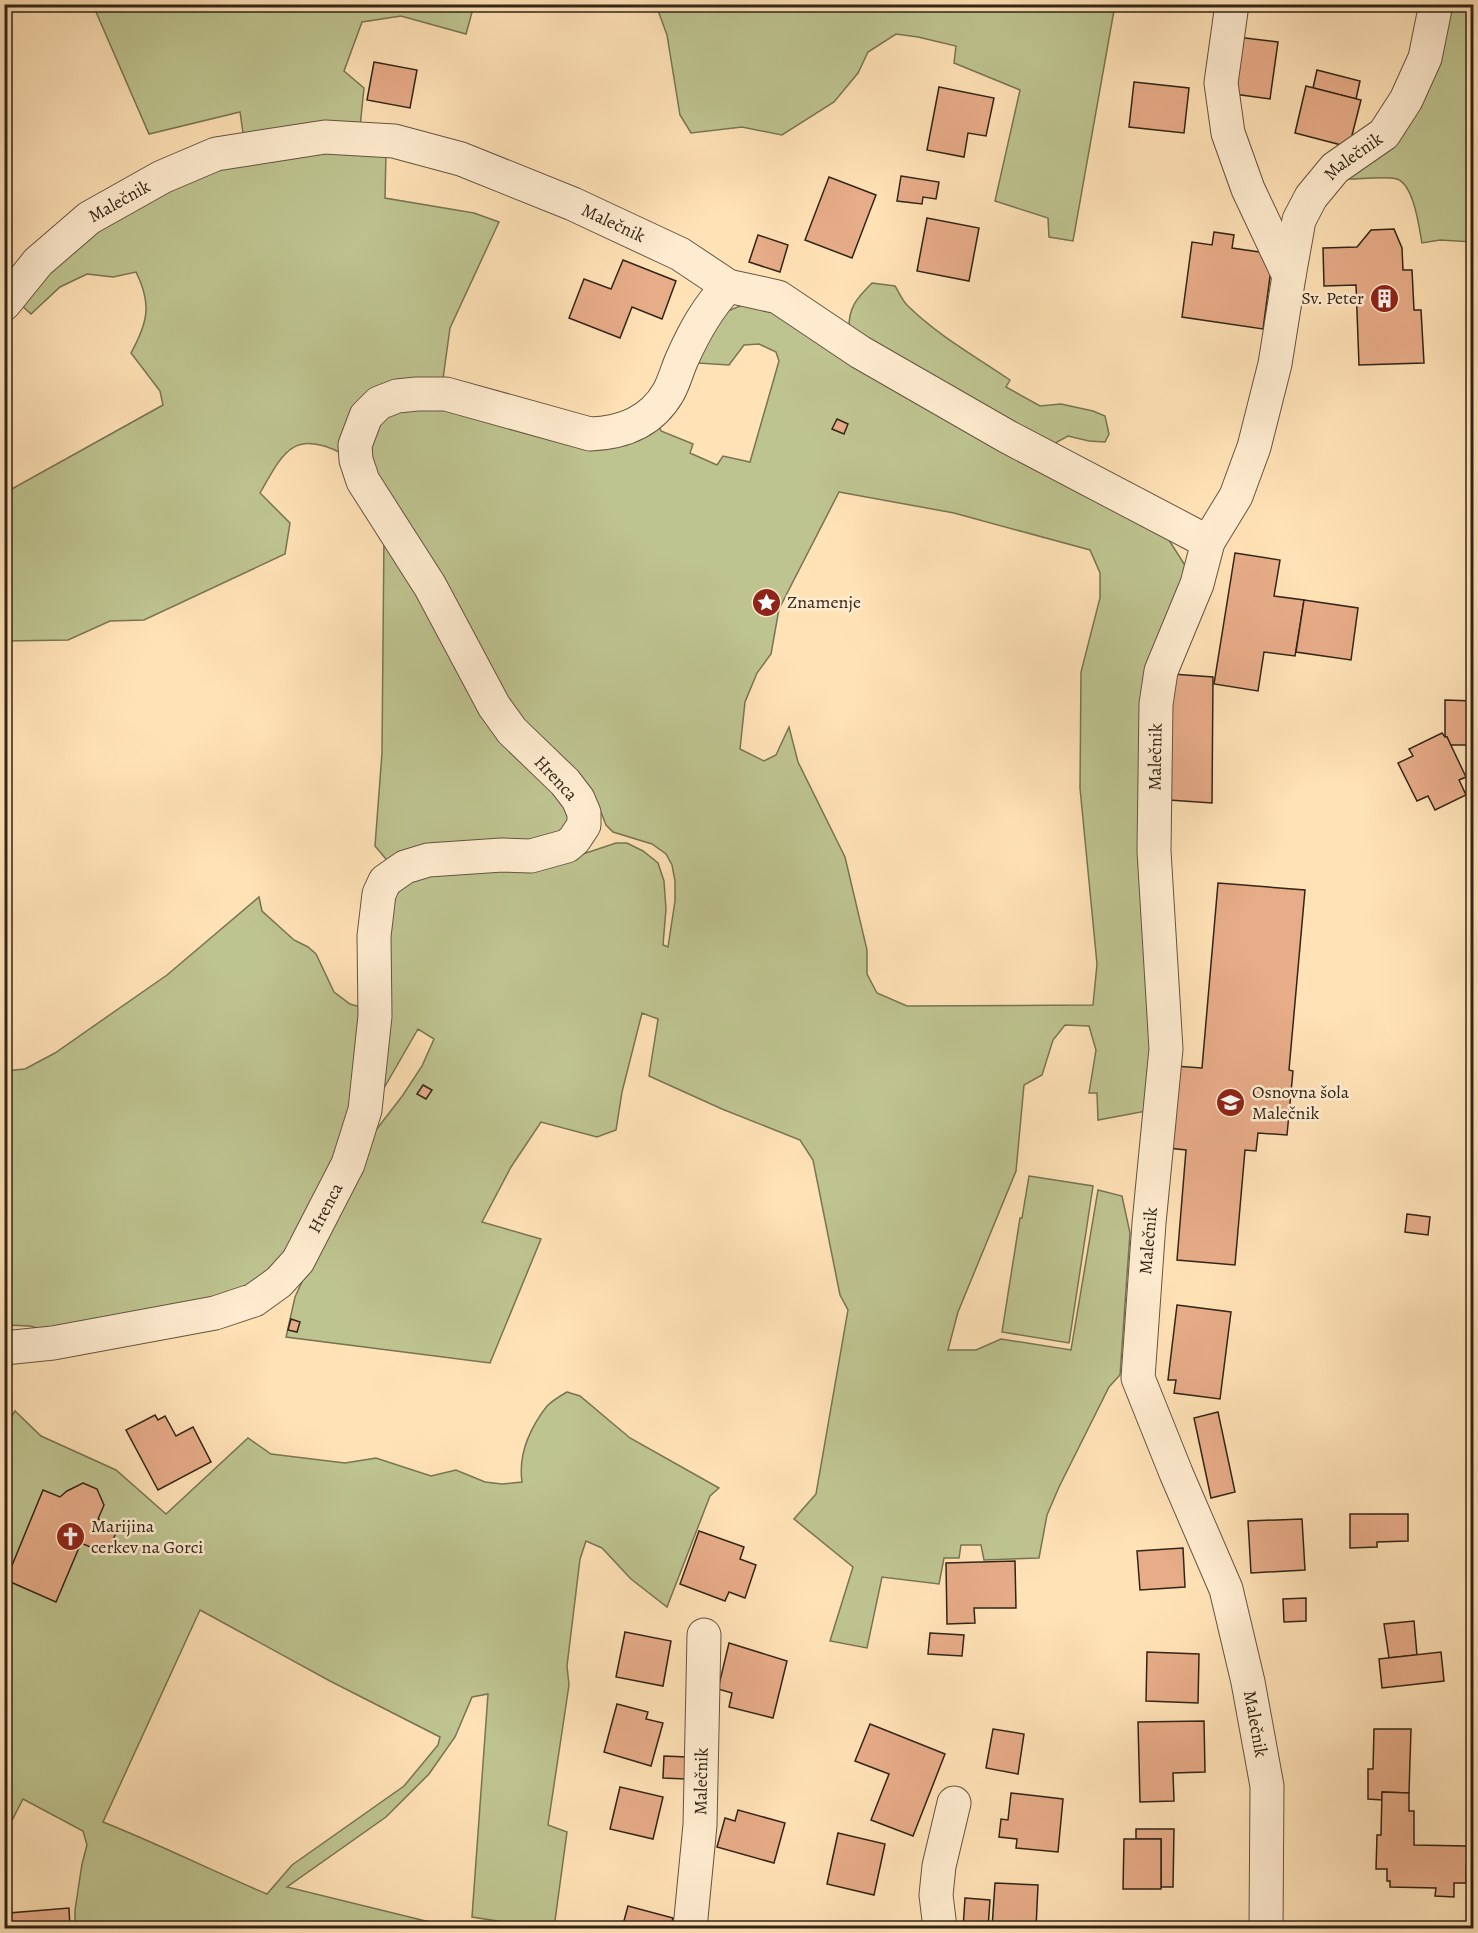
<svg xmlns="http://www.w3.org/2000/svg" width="1478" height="1933" font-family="Alegreya,serif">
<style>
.green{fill:#bec490;stroke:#787454;stroke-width:1.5;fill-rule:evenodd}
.building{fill:#e7ac88;stroke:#322519;stroke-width:1.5}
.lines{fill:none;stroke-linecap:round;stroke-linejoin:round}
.minor-casing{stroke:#655440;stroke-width:35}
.minor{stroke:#ffecd0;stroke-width:33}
.labels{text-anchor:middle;stroke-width:5;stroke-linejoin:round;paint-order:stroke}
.street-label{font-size:18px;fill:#322519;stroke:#ffecd0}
.poi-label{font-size:18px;fill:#322519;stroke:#ffecd0;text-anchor:start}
</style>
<rect width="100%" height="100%" fill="#ffe2b6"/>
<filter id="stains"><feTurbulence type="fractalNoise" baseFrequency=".00333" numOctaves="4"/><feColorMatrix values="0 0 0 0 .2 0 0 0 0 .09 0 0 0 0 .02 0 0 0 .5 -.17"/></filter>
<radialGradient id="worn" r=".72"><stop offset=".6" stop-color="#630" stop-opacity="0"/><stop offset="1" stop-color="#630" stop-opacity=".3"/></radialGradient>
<g class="green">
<path d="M93,5h381l-8,29 -65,-18 -39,6 -18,49 20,17 -4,39 -116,13 -4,-28 -91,22z"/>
<path d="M656,5h459l-42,236 -24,-4 -1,-19 -53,-17 25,-111 -66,-27 2,-17 -38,-9 -22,-3 -28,18 -10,21 -24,29 -52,33 -40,-8 -51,6 -11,-18 -13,-80z"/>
<path d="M1443,5h30v237l-33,-2 -18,3c-3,-16 -8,-58 -25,-64 -11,-3 -36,0 -48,0l-1,-11z"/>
<path d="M386,152l-1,46 89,15 25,9 -49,106 -8,58h-43l-56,68c-50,-26 -60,-1 -83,39l30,30 -5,31 -141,66 -34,1 -42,19 -63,1v-150l5,-1 153,-85 -3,-14 -29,-38c17,-31 21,-49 5,-81l-23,5 -26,-3 -27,13 -29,27 -11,-10 31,-42 91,-65 112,-42z"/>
<path d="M872,283l23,3c4,6 7,14 12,19 30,30 68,51 103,75l-4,7 34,19 21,-2 32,7 12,5 4,18 -4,8 -16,-1 -21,-5 -18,10 -201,-115c-1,-23 7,-32 23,-48z"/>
<path d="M752,301l415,236 21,33 -4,17 -33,356 1,167 -54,10 -1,-27h-8l7,-43 -7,-24 -24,-1 -12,15 -11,35 -18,10 -8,86 -58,141 -10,38h28l25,-11 70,11 27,-160 24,6 8,37 -10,142 -11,12 -50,100 -12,28 -8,43 -55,2 -3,-15h-20l-2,13h-15l-5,26 -57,-7 -15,71 -37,-7 23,-74 -59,-48 22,-25 32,-184 -8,-15 -27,-135 -13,-20 -78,-31 -73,-33 9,-57 -16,-6 -20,79 -6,38 -19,7 -56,-15 -30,45 -29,55 59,17 -51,124 -204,-26 9,-40 71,-154 37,-48 19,-29 12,-27 -16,-10 -34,59 -6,-4 9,-177 25,-33 147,-12 57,-19h11l16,8 15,12 6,18 2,28 -3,36 5,2 7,-46v-20l-3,-16 -6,-11 -14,-10 -39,-12 -7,-7 -7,-18 -81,-79 -155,-270 16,-40 27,-16 115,22 135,-4 5,11 32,13 -3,9 27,12 6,-9 27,6 29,-101 -3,-9 -17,-8 -15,1 -15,20 -31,-2 -7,4 27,-52zM839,492l115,21 136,37 10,23v25l-19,74 -1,116 17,176 -4,41 -186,1 -30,-13 -10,-19v-24l-22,-93 -47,-95 -9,-35 -13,28 -12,6 -24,-12 5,-47 12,-29 14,-19 8,-45z"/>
<path d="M384,532l187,265 -3,38 -177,30 -16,-19 7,-93z"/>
<path d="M259,897l3,14 32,29 14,7 8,7 18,38 16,12 21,6 -31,143 -55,112 -70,37 -167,29 -18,-5 -25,-1v-254l20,-2 30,-16 112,-78z"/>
<path d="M1029,1176l64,10 -24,157 -67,-11 18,-114h2z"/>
<path d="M567,1392l13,4 50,42 89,50 -9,8 -43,111 -36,-28 -29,-31 -16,-7 -6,18 -13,107 2,19 -21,140 19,7 -13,96h-13l-69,-11 16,-223 -16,3 -17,40 -26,37 -43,43 -99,70 151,37 -2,4h-361v-18l7,-46 5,-19 -4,-14 -60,-32 -18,35 -1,-406 11,-17 26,25 75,34 50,44 82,-76 23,16 74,9 31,-5 55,18 25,-6 29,12 17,2 20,-2c-4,-28 8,-54 25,-76 5,-5 13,-10 20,-14zM200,1610l130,71 110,56 -2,8 -34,41 -112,79 -25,29c-55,-23 -108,-50 -164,-72z"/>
</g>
<g class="building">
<path d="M1237,37l41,5 -8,57 -36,-5z"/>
<path d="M374,62l43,8 -7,38 -43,-8z"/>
<path d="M1317,70l43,11 -4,18 -43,-11z"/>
<path d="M1134,82l55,6 -5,45 -55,-6z"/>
<path d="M1306,86l55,14 -12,47 -54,-14z"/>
<path d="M939,87l55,11 -8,38 -18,-3 -4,24 -37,-7z"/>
<path d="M901,176l38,6 -3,17 -13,-2 -1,7 -25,-3z"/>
<path d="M829,177l47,18 -24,63 -47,-18z"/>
<path d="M927,218l52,10 -10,53 -52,-10z"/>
<path d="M1394,229l8,19 1,22h9l2,40h7l3,53 -65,2 -3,-80 -32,1 -1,-38 34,-1 14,-17z"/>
<path d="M1214,232l20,3 -2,13 41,6 -10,75 -81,-12 10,-75 20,3z"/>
<path d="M758,235l30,10 -8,27 -31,-10z"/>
<path d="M623,260l53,21 -14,38 -30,-12 -12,31 -51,-20 15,-39 27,10z"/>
<path d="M837,419l11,5 -4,10 -12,-5z"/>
<path d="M1235,553l45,7 -6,36 30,4 -9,56 -31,-4 -6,39 -44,-7z"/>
<path d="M1304,600l54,8 -7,52 -55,-8z"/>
<path d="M1172,674l41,3 -1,126 -43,-3z"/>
<path d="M1445,700l29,1v44h-24l-3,-8h-2z"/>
<path d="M1442,733l3,4h2l19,40 -7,3 7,15 -31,15 -7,-14 -11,5 -19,-38 15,-7 -4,-7z"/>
<path d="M1218,883l87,7 -16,180 4,1 -6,64 -29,-2 -2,18 -11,-1 -10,115 -58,-5 9,-110 -18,-2 7,-82 27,2z"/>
<path d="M423,1085l9,5 -6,9 -9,-5z"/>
<path d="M1407,1214l23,3 -2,18 -23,-3z"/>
<path d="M1177,1305l54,7 -11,87 -46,-6 2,-13h-8z"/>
<path d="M291,1319l9,3 -3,10 -9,-2z"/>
<path d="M1218,1412l17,80 -24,6 -17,-80z"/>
<path d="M155,1415l3,5 7,-4 11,20 17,-9 18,35 -53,28 -32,-60z"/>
<path d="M83,1483l14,6 7,16 -6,14 20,9 -11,26 -26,-11 -25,59 -50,-22 37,-90 17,7 7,-6z"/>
<path d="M1350,1514h58v27l-31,1v5l-27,1z"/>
<path d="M1302,1519l3,51 -54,3 -3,-52z"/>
<path d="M699,1531l45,16 -4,12 16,6 -11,33 -16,-6 -4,9 -45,-17z"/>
<path d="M1183,1548l2,39 -45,3 -3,-39z"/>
<path d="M1015,1561l1,47h-42l1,15 -28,1 -1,-61z"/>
<path d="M1306,1598v23l-22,1 -1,-23z"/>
<path d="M1414,1621l3,34 -28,3 -5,-34z"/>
<path d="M625,1632l46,9 -8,45 -47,-9z"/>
<path d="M930,1633l34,2 -2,21 -34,-2z"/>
<path d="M729,1643l58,18 -14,57 -44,-11 3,-14 -14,-4z"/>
<path d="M1147,1652l52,2 -1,49 -52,-2z"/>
<path d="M1441,1652l3,29 -62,7 -3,-29z"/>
<path d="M617,1704l31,8 -2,7 17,4 -12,43 -47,-14z"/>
<path d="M1204,1721l1,51 -32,1 1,28 -34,1 -2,-80z"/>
<path d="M870,1724l75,30 -32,82 -42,-16 18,-46 -34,-13z"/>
<path d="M993,1729l31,5 -6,40 -32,-6z"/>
<path d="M1374,1729h37l-2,64 -27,-1v8l-14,-1v-30h5z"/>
<path d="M664,1756l23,1 -1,22 -23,-1z"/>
<path d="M620,1787l43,10 -10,42 -43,-10z"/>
<path d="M1382,1792l27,1v18h5v34l53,1 -1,37h-12v14l-19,-1 1,-8 -46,-1v-6h-3v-12h-11l1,-34h4z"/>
<path d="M1011,1793l52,6 -5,53 -42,-4 1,-9 -18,-2 2,-18 7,1z"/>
<path d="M738,1810l47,13 -11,40 -57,-16 8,-29 10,3z"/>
<path d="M1136,1829h38l-1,58h-12v-48h-25z"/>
<path d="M838,1833l47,11 -11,51 -47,-11z"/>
<path d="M1124,1839h37v50h-38z"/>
<path d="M995,1883l43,2 -2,43h-44z"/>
<path d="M965,1898l25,2 -2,28h-25z"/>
<path d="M628,1906l45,12 -3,10h-48z"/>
<path d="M69,1908l1,20h-59l-2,-15z"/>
<path d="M4,1913h5l2,15h-7z"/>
</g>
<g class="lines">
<defs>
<g id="minor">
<path id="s1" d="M1232,4l-11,79 7,50 20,56 41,87 -14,88 -21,83 -18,49 -28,46 -11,42 -36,87 -5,33 -2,147 12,198 -17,174 -11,155 38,95 50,116 22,93 19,104 -1,142"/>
<path id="s2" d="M1289,276l10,-56 12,-23 24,-29 49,-34 22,-34 19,-42 11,-54"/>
<path id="s3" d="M4,304l34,-42 51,-44 73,-41 54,-23 109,-17 69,4 67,18 112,45 107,50 48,32 50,11 82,55 148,85 200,105"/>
<path id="s4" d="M4,1348l49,-5 162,-30 39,-13 25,-18 19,-21 50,-97 17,-54 10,-94 -1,-80 5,-42 6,-13 20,-14 23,-7 74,-5 29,1 36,-10 7,-6 10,-15v-12l-6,-14 -13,-17 -53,-51 -18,-25 -64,-120 -67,-105 -7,-21 -1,-15 11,-29 13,-13 18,-7 20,-2h29l144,40c32,-1 61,-12 78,-41 6,-10 9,-23 14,-34 12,-27 25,-51 46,-73"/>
<path id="s5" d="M690,1928l10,-103 4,-190"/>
<path d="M940,1928l-4,-33 3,-29 15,-63"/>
</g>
</defs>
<use href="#minor" class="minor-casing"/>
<use href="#minor" class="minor"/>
</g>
<defs>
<symbol id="building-disc" viewBox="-11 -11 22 22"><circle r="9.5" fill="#8f2418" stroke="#ffecd0"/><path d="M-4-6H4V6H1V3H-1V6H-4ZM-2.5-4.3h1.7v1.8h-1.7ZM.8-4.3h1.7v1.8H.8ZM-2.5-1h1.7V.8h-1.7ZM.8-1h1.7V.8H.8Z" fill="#fff"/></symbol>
<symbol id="sight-disc" viewBox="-11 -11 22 22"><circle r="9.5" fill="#8f2418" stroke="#ffecd0"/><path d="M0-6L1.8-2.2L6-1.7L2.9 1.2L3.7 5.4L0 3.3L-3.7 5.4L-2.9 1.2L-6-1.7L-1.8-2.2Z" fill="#fff"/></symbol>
<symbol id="school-disc" viewBox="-11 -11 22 22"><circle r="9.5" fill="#8f2418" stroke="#ffecd0"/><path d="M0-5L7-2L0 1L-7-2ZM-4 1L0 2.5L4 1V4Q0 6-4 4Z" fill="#fff"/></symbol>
<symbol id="church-disc" viewBox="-11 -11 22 22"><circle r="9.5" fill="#8f2418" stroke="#ffecd0"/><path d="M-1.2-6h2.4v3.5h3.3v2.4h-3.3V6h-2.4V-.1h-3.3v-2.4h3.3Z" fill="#fff"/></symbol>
</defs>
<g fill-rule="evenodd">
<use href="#building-disc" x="1368" y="282" width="33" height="33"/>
<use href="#sight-disc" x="750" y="586" width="33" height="33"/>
<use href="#school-disc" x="1214" y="1086" width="33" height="33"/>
<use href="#church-disc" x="54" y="1520" width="33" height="33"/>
</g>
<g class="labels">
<g class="street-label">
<text dy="6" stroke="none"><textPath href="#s2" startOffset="142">Malečnik</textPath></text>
<text dy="6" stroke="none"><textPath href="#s3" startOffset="156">Malečnik</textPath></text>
<text dy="6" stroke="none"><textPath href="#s3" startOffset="678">Malečnik</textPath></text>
<text transform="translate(1155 757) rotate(-89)" y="6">Malečnik</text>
<text transform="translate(556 778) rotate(47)" y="6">Hrenca</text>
<text dy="6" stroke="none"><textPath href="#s4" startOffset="374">Hrenca</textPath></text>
<text transform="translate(1148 1241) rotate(-85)" y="6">Malečnik</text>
<text dy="6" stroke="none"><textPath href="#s1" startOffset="1780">Malečnik</textPath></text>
<text dy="6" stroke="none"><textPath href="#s5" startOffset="147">Malečnik</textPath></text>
</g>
<g class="poi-label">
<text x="1364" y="304" text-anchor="end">Sv. Peter</text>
<text x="787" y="608">Znamenje</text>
<text x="1252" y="1098">Osnovna šola<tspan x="1252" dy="21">Malečnik</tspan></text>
<text x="91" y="1532">Marijina<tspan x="91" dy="21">cerkev na Gorci</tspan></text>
</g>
</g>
<rect width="1478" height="1933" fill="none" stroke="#ffe2b6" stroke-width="24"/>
<rect x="6" y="6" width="1466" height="1921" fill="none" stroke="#322519" stroke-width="3"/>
<rect x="12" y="12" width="1454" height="1909" fill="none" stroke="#322519" stroke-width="1.5"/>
<rect width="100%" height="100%" filter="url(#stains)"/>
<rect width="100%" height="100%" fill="url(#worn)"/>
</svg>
